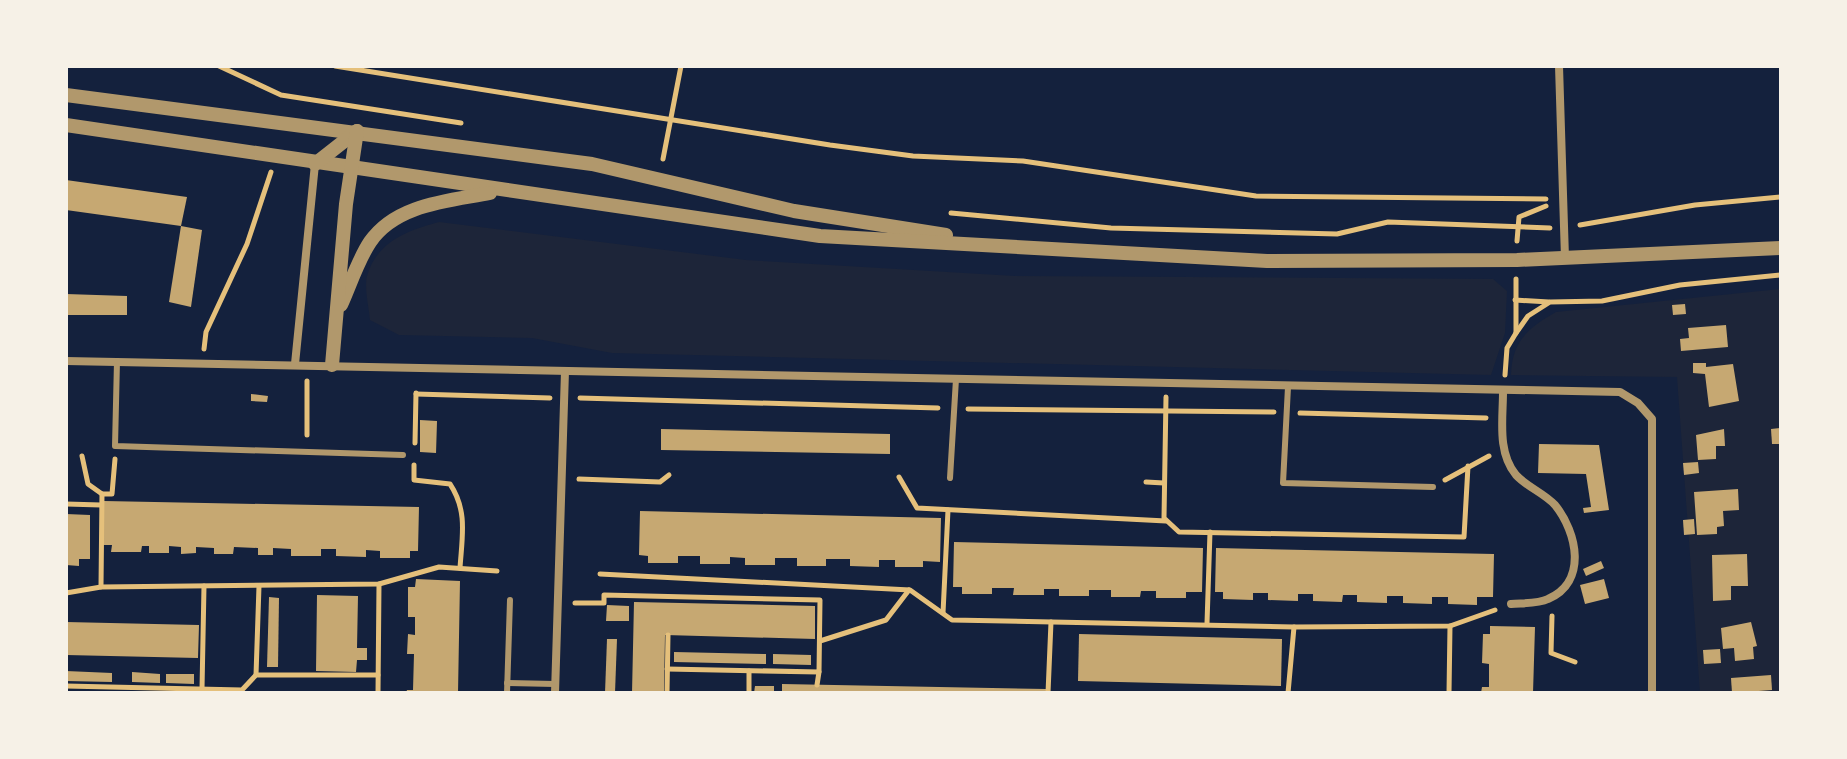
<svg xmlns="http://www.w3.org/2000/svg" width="1847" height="759" font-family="'Titillium Web',sans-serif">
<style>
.green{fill:#1d2539}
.building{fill:#c6a872}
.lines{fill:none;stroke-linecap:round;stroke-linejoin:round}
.path{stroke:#e5c07b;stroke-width:5}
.service{stroke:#b1986c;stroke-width:6}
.minor{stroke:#b1986c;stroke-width:8}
.tertiary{stroke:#b1986c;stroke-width:14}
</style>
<rect width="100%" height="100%" fill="#14213d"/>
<g class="green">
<path d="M439,222l307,38 269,16 478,3 14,12 -2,42 -14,42 -879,-22 -80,-15 -133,-3 -29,-15c-1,-12 -6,-32 -3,-44 10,-35 42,-46 72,-54z"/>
<path d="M1781,289v404h-81l-23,-316 -166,-2c1,-34 17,-47 45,-63z"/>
</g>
<g class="building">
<path d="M66,180l121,17 -6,29 -115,-16z"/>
<path d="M181,226l21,4 -11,77 -22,-5z"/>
<path d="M66,294l61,2v19h-61z"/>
<path d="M1685,304l1,10 -13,1 -1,-10z"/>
<path d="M1726,325l2,22 -47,4 -1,-12 9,-1 -1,-10z"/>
<path d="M1693,363h13v4l27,-3 6,37 -30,6 -4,-33 -12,-1z"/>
<path d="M251,394l17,2 -1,6 -16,-1z"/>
<path d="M420,420l17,1 -1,32 -16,-1z"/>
<path d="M1781,428v16h-9l-1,-15z"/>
<path d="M661,429l229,5v20l-229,-4z"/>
<path d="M1724,429l1,17h-9v13l-18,1 -2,-25z"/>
<path d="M1539,444l60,1 10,65 -25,3 -1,-5 8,-1 -5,-33 -48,-1z"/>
<path d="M1698,462l1,11 -15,2 -1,-12z"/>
<path d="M1738,489l1,21 -16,1 1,15 -7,1v7l-20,1 -3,-43z"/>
<path d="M104,501l315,6 -1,44h-8v7h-30v-7l-14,-1v7l-30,-1v-7h-15v7h-30v-7l-18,-1v7h-15v-7l-24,-1 -1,7h-19v-6l-18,-1v6l-15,1v-7l-12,-1v7h-20v-7h-7l-1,6h-30l1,-7h-9z"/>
<path d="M640,511l301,7 -1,44 -17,-1v6h-28v-7h-16v7l-29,-1v-7h-24v7h-29v-8h-22v7h-30v-7l-15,-1v7h-30v-8h-22v7h-30v-7l-9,-1z"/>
<path d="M66,514l24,1v44h-11v7l-13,-1z"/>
<path d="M1694,519l1,15 -11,1 -1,-15z"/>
<path d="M954,542l249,6 -1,44h-16v6h-30v-7h-15l-1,6h-29v-7h-22v6h-30v-7h-15v6h-31l1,-7h-22v6h-30v-7h-9z"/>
<path d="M1216,548l278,6 -1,43h-16v8l-29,-1v-7h-16v7l-29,-1v-7h-16v7l-30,-1v-7h-14l-1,7 -29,-1v-7h-15v7l-30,-1v-7h-15v7l-30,-1v-7h-8z"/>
<path d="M1747,554l1,32h-17v14l-18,1 -1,-46z"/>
<path d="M1601,561l3,7 -18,8 -3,-7z"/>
<path d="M416,579l44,2 -2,112h-52l1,-3h6l1,-36h-7l1,-20 7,1v-18h-7v-30h7z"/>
<path d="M1604,579l5,19 -24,6 -5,-19z"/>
<path d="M317,595l41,1 -1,52h10v12h-10l-1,12 -40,-1z"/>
<path d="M269,597l10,1 -1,69h-11z"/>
<path d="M634,602l181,4v33l-150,-4 -1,58h-32z"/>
<path d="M607,605l22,1v15h-23z"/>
<path d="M66,622l133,3 -1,33 -132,-3z"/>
<path d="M1751,622l6,24 -4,1 1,12 -19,2 -1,-13 -11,1 -2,-21z"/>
<path d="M1490,626l45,1 -2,66h-52l1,-6h7v-23l-7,-1 1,-29h7z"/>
<path d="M1079,634l203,5 -1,47 -203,-5z"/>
<path d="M607,639h10l-2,54h-10z"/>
<path d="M1720,649l1,14 -17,1 -1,-14z"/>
<path d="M674,652l92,2v10l-92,-2z"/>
<path d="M773,654l38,1v10l-38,-1z"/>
<path d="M66,671l46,2v9l-46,-1z"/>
<path d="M132,672l28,2v9l-28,-1z"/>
<path d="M166,674h28v10l-28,-1z"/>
<path d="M1771,675l1,15 -40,3 -1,-15z"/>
<path d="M782,684l264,5v4h-264z"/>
<path d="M755,686h19v7h-20z"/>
</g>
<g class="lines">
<g class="path">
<path d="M219,66l62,29 180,28"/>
<path d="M335,66l495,79 83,11 110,5 233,35 290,3"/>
<path d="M663,159l18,-93"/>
<path d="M951,213l160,15 226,6 51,-12 162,6"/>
<path d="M1580,225l115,-20 86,-8"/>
<path d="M1517,241l2,-24 27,-11"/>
<path d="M1515,300l34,2"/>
<path d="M1516,333l12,-17 22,-14 52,-1 78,-16 101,-10"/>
<path d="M204,349l2,-17 41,-88 24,-72"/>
<path d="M1505,375l2,-27 9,-15v-54"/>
<path d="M416,394l134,4"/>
<path d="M1166,397l-2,121 15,14 285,5 4,-71"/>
<path d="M580,398l358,10"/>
<path d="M968,409l306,3"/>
<path d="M1300,413l186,5"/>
<path d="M307,435v-54"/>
<path d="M415,443l1,-50"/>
<path d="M82,456l6,28 14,10"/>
<path d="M414,465v15l36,4c18,27 12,53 10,84"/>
<path d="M899,477l18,31 249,13"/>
<path d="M579,479l81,3 9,-7"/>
<path d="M1445,480l44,-24"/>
<path d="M1146,482l18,1"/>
<path d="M66,504l35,1"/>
<path d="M600,574l310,16 42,30 342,7 156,-1 45,-16"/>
<path d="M101,587l1,-93h10l3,-35"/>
<path d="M66,593l35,-6 278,-3 60,-17 58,4"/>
<path d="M575,603h29v-8l216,5 -1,72 -152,-3"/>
<path d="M943,613l5,-103"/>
<path d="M1552,616l-1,37 24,9"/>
<path d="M1207,623l3,-91"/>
<path d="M820,641l66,-21 23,-30"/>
<path d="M256,675l3,-89"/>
<path d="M817,685l2,-13"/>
<path d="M66,686l176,4 14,-15h122"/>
<path d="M202,689l2,-103"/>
<path d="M378,693l1,-109"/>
<path d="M667,693l1,-58"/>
<path d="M749,693v-22"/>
<path d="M1048,693l3,-71"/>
<path d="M1288,693l6,-66"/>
<path d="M1449,693l1,-67"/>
</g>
<g class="service">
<path d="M117,361l-2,85 288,9"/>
<path d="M1288,387l-5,96 150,4"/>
<path d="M950,478l6,-99"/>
<path d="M507,683l48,1"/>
<path d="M507,693l3,-93"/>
</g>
<g class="minor">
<path d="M1559,66l6,192"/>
<path d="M66,361l1554,31 18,11 14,16v274"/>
<path d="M295,364l20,-200"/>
<path d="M1503,392c0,27 -6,60 13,83 11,12 28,18 39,30 22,27 33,77 -7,94 -10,5 -26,4 -37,5"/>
<path d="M555,693l10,-322"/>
</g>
<g class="tertiary">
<path d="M66,95l526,69 202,47 152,24"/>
<path d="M66,125l754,111 447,25 250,-1 264,-12"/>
<path d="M315,164l42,-33"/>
<path d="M341,305c9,-20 17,-45 29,-63 26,-38 79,-41 120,-49"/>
<path d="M332,365l14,-161 11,-73"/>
</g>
</g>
<rect width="1847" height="759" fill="none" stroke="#f6f1e7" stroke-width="136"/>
</svg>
